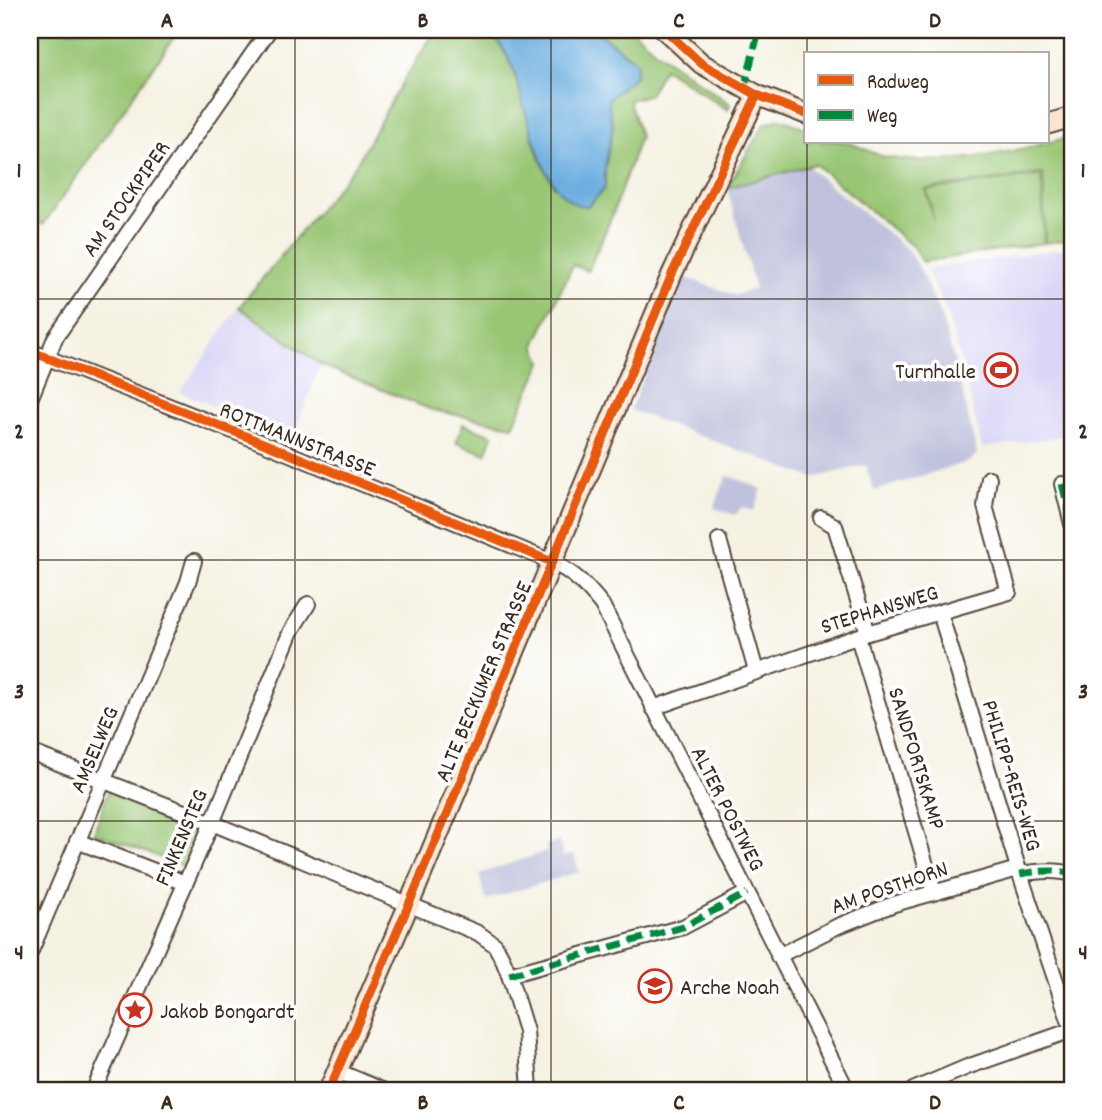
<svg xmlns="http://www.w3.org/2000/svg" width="1102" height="1120" font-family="Dekko,sans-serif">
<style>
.built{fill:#dad6f7}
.industrial{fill:#c0c2dd}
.green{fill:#99c674;stroke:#6a7849;stroke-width:2}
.water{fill:#6caee0;stroke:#546c7f;stroke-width:2}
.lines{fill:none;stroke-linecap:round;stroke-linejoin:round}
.street-casing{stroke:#57483c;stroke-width:18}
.secondary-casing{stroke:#57483c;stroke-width:23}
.street{stroke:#fff;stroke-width:14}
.secondary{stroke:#fde4d0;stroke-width:19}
.quiet{stroke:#00873e;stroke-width:7;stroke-dasharray:14 7;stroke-linecap:butt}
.cycleway-casing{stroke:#fff;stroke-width:13}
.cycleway{stroke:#e8590c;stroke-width:9}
.grid{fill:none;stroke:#3b2a1e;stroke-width:2;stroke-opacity:0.55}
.labels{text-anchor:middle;stroke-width:7;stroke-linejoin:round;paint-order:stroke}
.street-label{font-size:23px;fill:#3b2a1e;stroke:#fff}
.poi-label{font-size:23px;fill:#3b2a1e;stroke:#fff;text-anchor:start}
.neatline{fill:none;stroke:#3b2a1e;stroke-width:2.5}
.grid-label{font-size:23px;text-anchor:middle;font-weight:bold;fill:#3b2a1e}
</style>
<rect width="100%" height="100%" fill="#fff"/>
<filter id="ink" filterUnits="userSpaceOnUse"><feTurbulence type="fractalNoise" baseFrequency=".0143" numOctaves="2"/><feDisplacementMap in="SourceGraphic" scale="14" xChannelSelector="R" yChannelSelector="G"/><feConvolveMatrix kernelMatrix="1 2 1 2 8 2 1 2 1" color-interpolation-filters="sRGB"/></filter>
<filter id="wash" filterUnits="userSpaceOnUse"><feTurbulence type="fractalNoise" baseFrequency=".00686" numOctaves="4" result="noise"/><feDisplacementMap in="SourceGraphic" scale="28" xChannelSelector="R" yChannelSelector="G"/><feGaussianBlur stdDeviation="1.57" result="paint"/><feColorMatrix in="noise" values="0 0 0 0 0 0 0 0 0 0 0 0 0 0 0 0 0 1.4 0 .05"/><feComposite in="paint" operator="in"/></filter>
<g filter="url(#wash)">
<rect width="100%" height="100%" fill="#f5f2e3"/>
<g class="built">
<path d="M1072,247v188l-90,13 -19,-80 -16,-54 -20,-45z"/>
<path d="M238,308l82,58 -28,73 -112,-47z"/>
</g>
<g class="industrial">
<path d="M807,166l100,83 14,22 20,46 16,53 20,84 -7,7 -96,30 -8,-26 -53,13 -183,-68 54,-133 51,18 20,-6 -28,-101z"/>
<path d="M727,475l35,14 -8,22 -12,-4 -7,8 -21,-7z"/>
<path d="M559,841l4,15 11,-2 5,18 -93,28 -7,-26 68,-23 -1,-6z"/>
</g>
<g class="green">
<path d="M30,30h149l-136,195 -13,-11z"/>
<path d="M436,30h53c32,35 34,84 50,127 4,10 10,20 15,29l51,2v-20l8,-42 -4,-18v-10l26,-22 2,-14 -43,-32h39l23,22 74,52 -2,6 -64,-42 -15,27 -20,5 11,36 -28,80 -24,55 -15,-6 -38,80 7,17 -29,64 -81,-16 -111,-45 -82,-58 116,-141 45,-80z"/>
<path d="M780,119l26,9v14c12,0 26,-2 38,0 14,2 27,12 41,15 56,11 133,-5 187,-21v27l-6,5 4,43 -3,-43 5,-3v74l-27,4 -2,-69 -118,15 9,32 -7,-31 115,-15 2,68 -121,19 -10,-15 -98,-83 -88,24 37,-64z"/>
<path d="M463,424l30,11 -7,19 -30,-11z"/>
<path d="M109,789l92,37 -18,40 -89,-33z"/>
</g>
<path class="water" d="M489,30h105l43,32 -2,14 -26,23v9l4,18 -8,42v20l-17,18c-48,1 -62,-105 -76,-140 -5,-12 -14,-26 -23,-36z"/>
</g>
<g filter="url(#ink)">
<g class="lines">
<defs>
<g id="street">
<path d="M30,351l238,94 284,117c22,11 35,24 50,43l245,485"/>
<path d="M30,399l25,-61 214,-308"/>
<path d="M1062,484l10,40"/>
<path d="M821,518l14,8 33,107"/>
<path d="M719,540l37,131"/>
<path d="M940,613l80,261 52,155"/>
<path d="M858,637l76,255"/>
<path d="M653,708l215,-75 141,-41 -24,-86 4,-28"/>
<path d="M30,752l182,71 266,110 17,12 8,15 6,15 17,56 4,59"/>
<path d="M77,841l108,42"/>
<path d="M1020,874c17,-3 35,-5 52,0"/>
<path d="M30,953l158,-371 6,-21"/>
<path d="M778,956l60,-30 56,-22 124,-35"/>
<path d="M509,975l174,-48 64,-34"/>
<path d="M337,1071l45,19"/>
<path d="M94,1090l118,-267 79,-192 17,-27"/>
<path d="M913,1090l54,-23 105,-37"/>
</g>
<g id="secondary">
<path d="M665,30l37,34 55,31 49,19"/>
<path d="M1048,124l24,-7"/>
<path d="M329,1090l86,-200 257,-616 85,-179"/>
</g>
</defs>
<use href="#street" class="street-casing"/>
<use href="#secondary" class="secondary-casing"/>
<use href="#street" class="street"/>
<use href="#secondary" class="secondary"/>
<g class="quiet">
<path d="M744,89l15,-59"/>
<path d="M1062,484l10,40"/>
<path d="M1020,874c17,-3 35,-5 52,0"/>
<path d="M509,975l174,-48 64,-34"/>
</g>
<defs>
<g id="cycleway">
<path d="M665,30l37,34 55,31 49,19"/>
<path d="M30,351l238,94 284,117"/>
<path d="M329,1090l86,-200 257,-616 85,-179"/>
</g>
</defs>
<use href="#cycleway" class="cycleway-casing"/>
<use href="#cycleway" class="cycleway"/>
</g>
</g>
<path class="grid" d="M295,30v1060M551,30v1060M807,30v24M807,142v948M30,299h1042M30,560h1042M30,821h1042"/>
<defs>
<symbol id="stadium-ring" viewBox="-11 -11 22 22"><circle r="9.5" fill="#fff" stroke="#c8321e" stroke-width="1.5"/><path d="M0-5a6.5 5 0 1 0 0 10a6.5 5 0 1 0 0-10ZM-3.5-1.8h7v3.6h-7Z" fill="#c8321e"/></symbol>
<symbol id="school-ring" viewBox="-11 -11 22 22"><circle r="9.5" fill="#fff" stroke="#c8321e" stroke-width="1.5"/><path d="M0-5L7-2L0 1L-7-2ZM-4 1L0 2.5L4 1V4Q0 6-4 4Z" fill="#c8321e"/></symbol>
<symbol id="sight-ring" viewBox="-11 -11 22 22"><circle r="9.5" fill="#fff" stroke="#c8321e" stroke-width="1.5"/><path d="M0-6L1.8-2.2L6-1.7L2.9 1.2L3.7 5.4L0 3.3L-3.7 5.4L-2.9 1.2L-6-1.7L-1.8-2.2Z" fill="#c8321e"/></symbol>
</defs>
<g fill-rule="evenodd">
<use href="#stadium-ring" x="982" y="351" width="38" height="38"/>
<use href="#school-ring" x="636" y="967" width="38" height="38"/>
<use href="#sight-ring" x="116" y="991" width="38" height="38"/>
</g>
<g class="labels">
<g class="street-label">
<text transform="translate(125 198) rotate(-55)" y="8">AM STOCKPIPER</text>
<text transform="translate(298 438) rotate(22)" y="8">ROTTMANNSTRASSE</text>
<text transform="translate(879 608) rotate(-17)" y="8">STEPHANSWEG</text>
<text transform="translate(482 681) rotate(-67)" y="8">ALTE BECKUMER STRASSE</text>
<text transform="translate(93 749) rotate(-67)" y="8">AMSELWEG</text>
<text transform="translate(918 758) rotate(73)" y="8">SANDFORTSKAMP</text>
<text transform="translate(1013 775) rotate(73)" y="8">PHILIPP-REIS-WEG</text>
<text transform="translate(729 808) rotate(63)" y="8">ALTER POSTWEG</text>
<text transform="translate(180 837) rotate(-67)" y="8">FINKENSTEG</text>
<text transform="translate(889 886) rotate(-19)" y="8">AM POSTHORN</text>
</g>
<g class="poi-label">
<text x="976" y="378" text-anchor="end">Turnhalle</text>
<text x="680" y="994">Arche Noah</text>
<text x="160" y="1018">Jakob Bongardt</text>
</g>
</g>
<rect width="1102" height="1120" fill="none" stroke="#fff" stroke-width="77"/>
<rect x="804" y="52" width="245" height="91" fill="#ffffff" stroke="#b1aaa5" stroke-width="2"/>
<rect x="818" y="75" width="35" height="10" fill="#e8590c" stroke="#b1aaa5" stroke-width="2"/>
<text x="867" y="88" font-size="21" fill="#3b2a1e">Radweg</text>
<rect x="818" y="110" width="35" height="10" fill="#00873e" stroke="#b1aaa5" stroke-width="2"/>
<text x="867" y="122" font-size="21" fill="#3b2a1e">Weg</text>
<rect x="38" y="38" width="1026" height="1044" class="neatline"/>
<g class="grid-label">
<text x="167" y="27">A</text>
<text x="423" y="27">B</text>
<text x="679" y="27">C</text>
<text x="935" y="27">D</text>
<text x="19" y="177">1</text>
<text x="1083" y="177">1</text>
<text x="19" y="438">2</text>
<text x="1083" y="438">2</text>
<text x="19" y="698">3</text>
<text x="1083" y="698">3</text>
<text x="19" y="959">4</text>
<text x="1083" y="959">4</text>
<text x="167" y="1109">A</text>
<text x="423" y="1109">B</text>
<text x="679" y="1109">C</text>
<text x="935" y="1109">D</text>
</g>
</svg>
